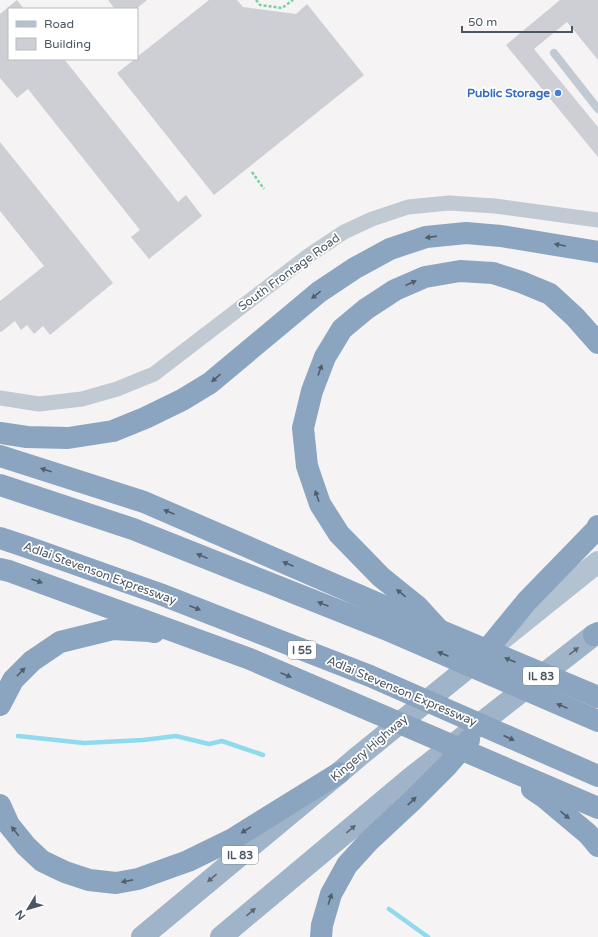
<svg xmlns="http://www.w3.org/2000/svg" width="598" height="937" font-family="'Varela Round',sans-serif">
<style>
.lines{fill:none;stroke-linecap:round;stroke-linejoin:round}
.stream{stroke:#90daee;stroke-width:4.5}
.building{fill:#cdcfd5}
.path{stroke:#7ad0a6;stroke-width:2.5;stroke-dasharray:3 2;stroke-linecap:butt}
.service{stroke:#c1cad2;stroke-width:8}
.minor{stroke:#c1cad2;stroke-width:15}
.primary{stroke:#b3c2d1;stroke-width:22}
.trunk{stroke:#9fb4c9;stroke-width:22}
.motorway{stroke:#8ba5c1;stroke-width:22}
.oneway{fill:#505e6b}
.oneway2{fill:#5b6976}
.shop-dot{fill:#3f7fe0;stroke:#fff;stroke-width:1.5}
.labels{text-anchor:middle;stroke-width:3.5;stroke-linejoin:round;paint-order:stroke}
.shield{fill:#fff;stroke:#808990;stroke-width:1}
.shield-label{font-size:11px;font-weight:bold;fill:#4a5661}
.shop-label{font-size:12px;font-weight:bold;fill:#366cbe;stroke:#fff;text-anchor:end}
.street-label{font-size:12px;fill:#4a5661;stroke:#fff}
</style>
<rect width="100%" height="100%" fill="#f5f3f3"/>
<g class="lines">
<g class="stream">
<path d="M18,736l66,7 59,-3 33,-4 33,8 13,-3 41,14"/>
<path d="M389,909l39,28"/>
</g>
</g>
<g class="building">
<path d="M17,0l7,9h-15v50h55l114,143 8,-7 16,21 -53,43 -18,-22 9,-7 -112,-141 -11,9 -17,-20v-64z"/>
<path d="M108,0h39l-11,9h-21z"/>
<path d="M209,0h28l6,7 53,7 11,-10 57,71 -150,120 -97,-122 18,-14h2v-2z"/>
<path d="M560,0h38v60l-31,-38 -33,27 64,78v30l-92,-112z"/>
<path d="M0,142l113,141 -63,52 -7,-9 -9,8 -7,-9 -6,5 -6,-9 -14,11 -1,-1v-30l44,-35 -44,-55z"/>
</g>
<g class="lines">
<g class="path">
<path d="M256,0l4,5 22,3 11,-8"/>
<path d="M252,172l12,17"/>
</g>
<path class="service" d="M554,53l44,56"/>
<path class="minor" d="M0,398l39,6 43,-5 35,-10 37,-15 154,-118 36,-24 28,-13 36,-12 41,-4 46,3 103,14"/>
<path class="primary" d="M502,639l96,-77"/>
<g class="trunk">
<path d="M142,937l197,-164 20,-17 122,-99"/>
<path d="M221,937l191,-160 182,-142"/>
</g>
<g class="motorway">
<path d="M0,433l27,4 41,1 45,-7 32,-13 37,-18 28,-17 109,-91 36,-24 35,-19 36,-12 40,-4 35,3 97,16"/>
<path d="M0,456l144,46 295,128 159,67"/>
<path d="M0,485l133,44 252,100 213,92"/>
<path d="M0,538l30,10 130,46 210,82 228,100"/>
<path d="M0,569l9,2 241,88 348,149"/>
<path d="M439,630l-22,-24 -36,-29 -42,-43 -19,-30 -13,-38 -4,-38 9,-37 13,-34 17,-28 24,-20 29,-19 30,-13 35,-6 33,2 28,9 29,12 25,23 23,26"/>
<path d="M594,635l4,-2"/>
<path d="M481,657l46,-56 69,-71 2,-4"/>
<path d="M0,705l13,-25 19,-19 28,-19 53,-13 36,2 5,1"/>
<path d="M532,789l12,8 44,37 10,12"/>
<path d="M0,805l9,20 17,21 16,15 23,11 24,8 27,3 22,-4 50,-18 43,-21 108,-67"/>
<path d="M321,937l1,-12 9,-31 16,-29 21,-23 45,-42 34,-34 22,-26"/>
</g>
</g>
<defs><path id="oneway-solid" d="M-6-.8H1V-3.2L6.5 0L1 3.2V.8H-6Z"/></defs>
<g class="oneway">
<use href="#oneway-solid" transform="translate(431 237) rotate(172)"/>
<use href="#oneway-solid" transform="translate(560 245) rotate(-170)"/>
<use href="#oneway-solid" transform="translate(411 283) rotate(-24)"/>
<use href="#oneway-solid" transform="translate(316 295) rotate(141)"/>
<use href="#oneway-solid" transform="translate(320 370) rotate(-70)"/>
<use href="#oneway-solid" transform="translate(216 378) rotate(140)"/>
<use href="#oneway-solid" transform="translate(46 470) rotate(-162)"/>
<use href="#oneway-solid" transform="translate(317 496) rotate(-109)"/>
<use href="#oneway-solid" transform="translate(169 512) rotate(-157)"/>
<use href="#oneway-solid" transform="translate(202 556) rotate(-158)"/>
<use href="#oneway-solid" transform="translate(288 564) rotate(-157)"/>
<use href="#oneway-solid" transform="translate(37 581) rotate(20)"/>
<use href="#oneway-solid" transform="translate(401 593) rotate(-141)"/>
<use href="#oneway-solid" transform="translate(323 604) rotate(-158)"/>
<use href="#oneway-solid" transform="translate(195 608) rotate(21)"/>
<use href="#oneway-solid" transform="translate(443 654) rotate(-157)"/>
<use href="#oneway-solid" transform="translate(510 660) rotate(-157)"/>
<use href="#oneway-solid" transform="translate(21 672) rotate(-46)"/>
<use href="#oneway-solid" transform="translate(286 675) rotate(23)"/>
<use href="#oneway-solid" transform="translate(562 706) rotate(-157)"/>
<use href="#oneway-solid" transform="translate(509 738) rotate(24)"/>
<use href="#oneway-solid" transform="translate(412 801) rotate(-44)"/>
<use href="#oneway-solid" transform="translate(565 815) rotate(40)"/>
<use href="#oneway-solid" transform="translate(246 830) rotate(148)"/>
<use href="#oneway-solid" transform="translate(15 831) rotate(-128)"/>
<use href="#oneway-solid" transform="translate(127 881) rotate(169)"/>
<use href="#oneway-solid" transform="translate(330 899) rotate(-72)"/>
</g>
<g class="oneway2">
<use href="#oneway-solid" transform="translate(574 651) rotate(-38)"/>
<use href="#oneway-solid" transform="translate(351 829) rotate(-40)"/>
<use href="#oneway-solid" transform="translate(212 878) rotate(140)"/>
<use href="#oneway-solid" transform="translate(251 912) rotate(-40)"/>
</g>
<circle class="shop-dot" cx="558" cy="93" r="4"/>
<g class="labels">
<g class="shield">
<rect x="288" y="641" width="28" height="18" rx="3"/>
<rect x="523" y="667" width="36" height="18" rx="3"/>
<rect x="222" y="846" width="36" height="18" rx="3"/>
</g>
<g class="shield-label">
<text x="302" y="654">I 55</text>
<text x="541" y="680">IL 83</text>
<text x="240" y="859">IL 83</text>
</g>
<g class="shop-label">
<text x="550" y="97">Public Storage</text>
</g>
<g class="street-label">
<text transform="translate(289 272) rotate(-36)" y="4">South Frontage Road</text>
<text transform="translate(100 573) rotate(20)" y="4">Adlai Stevenson Expressway</text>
<text transform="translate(402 691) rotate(23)" y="4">Adlai Stevenson Expressway</text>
<text transform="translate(369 748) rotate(-40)" y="4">Kingery Highway</text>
</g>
</g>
<rect x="8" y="8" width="130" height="52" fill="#ffffff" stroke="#b7bbc0"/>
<rect x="16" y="21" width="20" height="6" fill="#b3c2d1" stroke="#b7bbc0"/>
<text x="44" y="28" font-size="12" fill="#4a5661">Road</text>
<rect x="16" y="38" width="20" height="12" fill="#cdcfd5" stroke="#b7bbc0"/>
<text x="44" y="48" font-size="12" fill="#4a5661">Building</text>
<g transform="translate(28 909) rotate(232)" stroke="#ffffff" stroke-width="3" paint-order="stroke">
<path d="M0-3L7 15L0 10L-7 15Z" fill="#4a5661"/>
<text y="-6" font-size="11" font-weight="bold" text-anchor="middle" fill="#4a5661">N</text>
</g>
<path d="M462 26v6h110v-6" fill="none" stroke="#4a5661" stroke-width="2"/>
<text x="468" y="26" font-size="12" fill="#4a5661" stroke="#ffffff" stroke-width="3" paint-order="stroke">50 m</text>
</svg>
